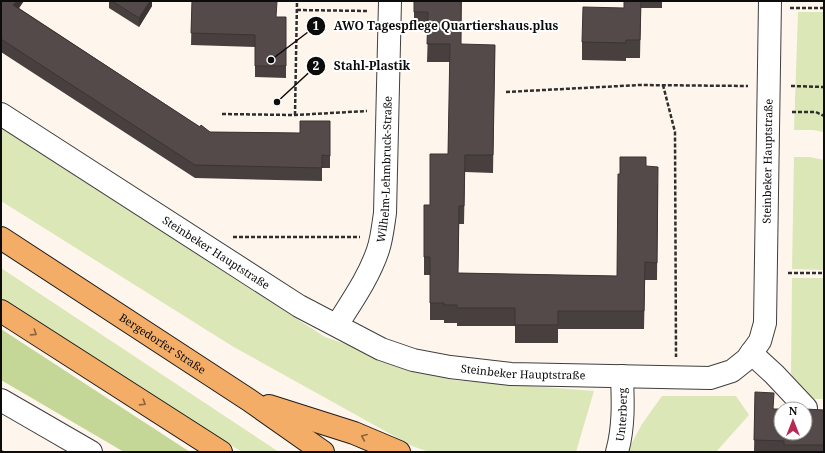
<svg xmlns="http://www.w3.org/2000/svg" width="825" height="453" font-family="'Noto Serif',serif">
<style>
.green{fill:#dce7b7}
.forest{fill:#c4d797}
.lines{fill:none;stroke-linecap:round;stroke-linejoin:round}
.minor-casing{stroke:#3f3f3f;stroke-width:24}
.major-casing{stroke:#1d1d1d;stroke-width:24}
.path{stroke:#2e2e2e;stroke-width:2.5;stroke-dasharray:4 2;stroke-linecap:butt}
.minor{stroke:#fff;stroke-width:22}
.major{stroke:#f4ad67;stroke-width:22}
.wall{fill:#48403f}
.shaded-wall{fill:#3b3433}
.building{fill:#544a49;stroke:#3b3433}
.oneway{stroke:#8c653e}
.labels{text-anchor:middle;stroke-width:4;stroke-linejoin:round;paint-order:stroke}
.street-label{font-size:11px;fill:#0c0c0c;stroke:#fff}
.leader{fill:none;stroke:#0c0c0c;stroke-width:1.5}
.callout-dot{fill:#0c0c0c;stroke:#fff;stroke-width:1.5}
.mark-label{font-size:12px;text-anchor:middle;font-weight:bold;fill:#fff}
.callout-label{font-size:12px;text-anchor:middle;font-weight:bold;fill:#0c0c0c;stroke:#fff;stroke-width:4;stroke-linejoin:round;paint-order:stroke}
</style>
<rect width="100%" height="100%" fill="#fef6ec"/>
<g class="green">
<path d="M798,12h26v120l-11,-2h-19z"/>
<path d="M1,128l324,209 127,43 142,11 -18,61h-147l-17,-6 -180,-100 -231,-145z"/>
<path d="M794,157h16l14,3v110l-32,-1z"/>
<path d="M1,268l278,184h-37l-191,-120 -50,-34z"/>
<path d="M792,278h32v121h-13l-15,-14 -5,-12z"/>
<path d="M662,396h74l13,19 -33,37h-89l15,-28z"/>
</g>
<path class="forest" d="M1,329l189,123h-66l-123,-72z"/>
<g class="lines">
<defs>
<g id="minor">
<path id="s1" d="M1,114l298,192 82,43 32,11 37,7 61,7 199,4 22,-7 15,-12 13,-18 5,-18 5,-322"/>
<path id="s2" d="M337,325c15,-24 32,-48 41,-75 4,-12 5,-24 7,-37l5,-212"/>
<path d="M751,353l23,21 32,34"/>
<path d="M1,400l90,52"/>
<path id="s3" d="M617,452c7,-25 6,-50 5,-76"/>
</g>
<g id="major">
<path id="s4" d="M1,238l248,162 74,52"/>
<path d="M1,311l220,141"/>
<path d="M269,406l85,27 45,19"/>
</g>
</defs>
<use href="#minor" class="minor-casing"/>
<use href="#major" class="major-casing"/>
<g class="path">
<path d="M790,8h34"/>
<path d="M297,10l70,1"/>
<path d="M663,85l12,47 1,225"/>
<path d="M791,86l33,1"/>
<path d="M506,92l134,-7 108,1"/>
<path d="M792,112h24l8,4"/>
<path d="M222,114l73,1 72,-4"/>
<path d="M295,115l2,-114"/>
<path d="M233,237h127"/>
<path d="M788,273h36"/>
<path d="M1,451l2,1"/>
</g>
<use href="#minor" class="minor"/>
<use href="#major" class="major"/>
</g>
<g class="wall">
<path d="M1,1l18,7 181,119 10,5 90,1 30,-12v47h-8v13l-127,-3 -194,-126z"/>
<path d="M109,1h43v5l-13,21 -30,-19z"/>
<path d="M192,1l85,16h9v61l-31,-1v-30l-64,-2z"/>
<path d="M414,1h48l-1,44h34l-2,128 -28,-1 -1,52h-5l-1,49 159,3 3,-102 26,-8 12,18 -1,96h-12l-1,49h-86v14h-43v-17h-58v-3h-13v-3h-14v-45h-6v-70h6l18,-51 2,-92h-23l1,-32h-14z"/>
<path d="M624,1h38v7h-21l-1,50h-14v3l-44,-1v-18l42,-34z"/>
<path d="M755,392l19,17 50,1v42h-70z"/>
</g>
<g class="shaded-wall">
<path d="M16,1h8l-11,16v-12z"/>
<path d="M150,1h2v5l-13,21v-9z"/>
</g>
<g class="building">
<path d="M1,1h15l-3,4 187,122 1,-2 9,7 90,1v-12h30v35l-8,-1v13l-127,-3 -194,-126z"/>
<path d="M112,1h38l-11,17z"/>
<path d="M192,1h85l-1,16h10v49h-31v-31l-64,-2z"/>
<path d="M414,1h47v43l34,1 -2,110h-28l-1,51h-5l-1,67 159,3 1,-102h2v-17h26v9l12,1 -1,96 -12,-1 -1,49h-86v14h-43v-17h-58v-3h-13v-2h-14v-46h-6v-52h6v-51h18l2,-110h-23l1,-32h-14z"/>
<path d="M624,1h17l-1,39h-14v3l-44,-1 1,-35 41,1z"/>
<path d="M755,392l19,1 -1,16h8v24h24v-24l19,1v35h-40v-4l-30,-1z"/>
</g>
<defs><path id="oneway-chevron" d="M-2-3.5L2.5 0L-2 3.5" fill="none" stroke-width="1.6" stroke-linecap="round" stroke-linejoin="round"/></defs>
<g class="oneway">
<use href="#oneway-chevron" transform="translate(34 333) rotate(33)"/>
<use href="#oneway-chevron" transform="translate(143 403) rotate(32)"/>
<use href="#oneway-chevron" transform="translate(364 437) rotate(-157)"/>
</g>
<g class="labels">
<g class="street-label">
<text dy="4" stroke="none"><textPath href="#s1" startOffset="1024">Steinbeker Hauptstraße</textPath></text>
<text dy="4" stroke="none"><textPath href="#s2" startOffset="167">Wilhelm-Lehmbruck-Straße</textPath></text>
<text dy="4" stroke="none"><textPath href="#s1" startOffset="256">Steinbeker Hauptstraße</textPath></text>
<text dy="4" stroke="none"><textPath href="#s4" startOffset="193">Bergedorfer Straße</textPath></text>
<text dy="4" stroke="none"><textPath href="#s1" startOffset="592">Steinbeker Hauptstraße</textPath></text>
<text dy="4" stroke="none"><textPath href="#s3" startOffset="38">Unterberg</textPath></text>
</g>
</g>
<path class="leader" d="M271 60L316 26M277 102L316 66"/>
<g class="callout-dot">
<circle cx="271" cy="60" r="4"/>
<circle cx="277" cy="102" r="4"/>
<circle cx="316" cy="26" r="10"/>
<circle cx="316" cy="66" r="10"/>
</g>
<g class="mark-label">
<text x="316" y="30">1</text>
<text x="316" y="70">2</text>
</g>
<g class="callout-label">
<text x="446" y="30">AWO Tagespflege Quartiershaus.plus</text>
<text x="372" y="70">Stahl-Plastik</text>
</g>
<rect width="825" height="453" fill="none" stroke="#0c0c0c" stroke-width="4"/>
<g transform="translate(793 421)"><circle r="19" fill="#ffffff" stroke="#9e9e9e"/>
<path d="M0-3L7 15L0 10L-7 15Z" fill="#b72a54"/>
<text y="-6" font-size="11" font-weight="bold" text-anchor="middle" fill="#0c0c0c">N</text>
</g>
</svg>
